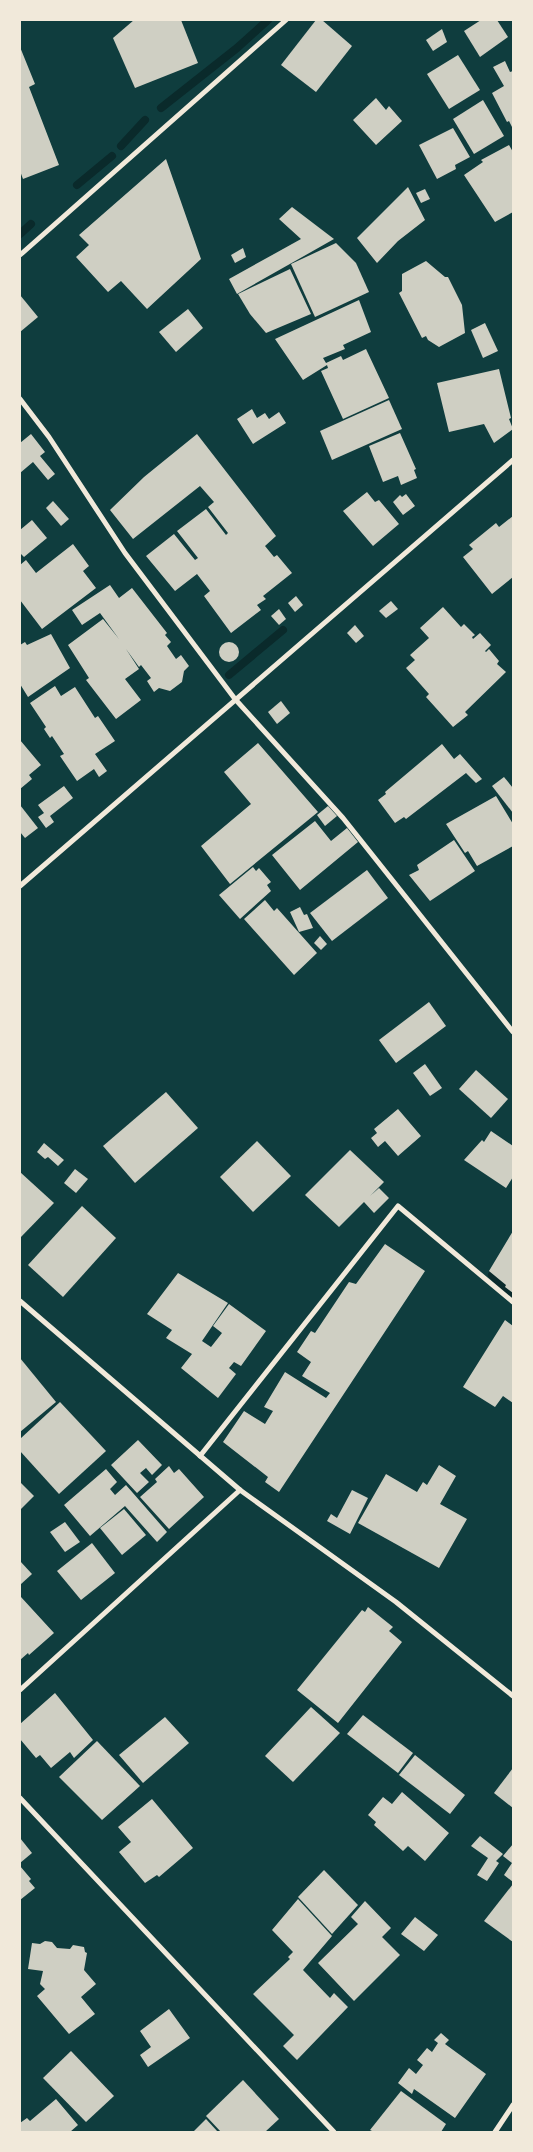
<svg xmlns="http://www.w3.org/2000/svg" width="533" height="2152" font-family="'Space Grotesk',sans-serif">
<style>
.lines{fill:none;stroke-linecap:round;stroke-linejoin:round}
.stream{stroke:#0a2a2b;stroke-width:8}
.building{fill:#cfcfc3}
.minor{stroke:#f1e9da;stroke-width:5}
</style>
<rect width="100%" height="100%" fill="#0f3d3e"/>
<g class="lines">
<g class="stream">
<path d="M161,108l76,-60 31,-28"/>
<path d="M121,146l24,-26"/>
<path d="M77,185l35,-29"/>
<path d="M20,234l11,-10"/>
<path d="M229,675l54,-45"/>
<path d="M492,1275l21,22"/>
</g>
</g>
<g class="building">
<path d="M134,20h47l17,43 -63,25 -22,-50z"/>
<path d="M316,20h6l30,26 -36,46 -35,-27z"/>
<path d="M481,20h16l11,17 -28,20 -16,-26z"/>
<path d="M442,29l5,13 -14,9 -7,-11z"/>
<path d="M20,47l15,37 -6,3 30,78 -36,14 -3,-8z"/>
<path d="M458,55l22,35 -31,19 -22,-35z"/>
<path d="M505,61l5,11 3,-1v58l-4,-8 -2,1 -15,-29 12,-7 -11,-19z"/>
<path d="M376,98l10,12 3,-4 13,15 -26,24 -23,-25z"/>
<path d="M483,100l21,36 -30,18 -21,-35z"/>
<path d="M453,128l17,29 -15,8 1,4 -19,10 -18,-34z"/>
<path d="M509,145l4,7v60l-18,10 -31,-47 19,-13 -2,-2z"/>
<path d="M166,159l35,100 -54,50 -26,-28 -13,11 -32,-35 13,-12 -10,-10z"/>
<path d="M408,187l17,33 -27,21 -21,22 -20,-25z"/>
<path d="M425,189l5,10 -9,4 -5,-10z"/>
<path d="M292,207l42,32 -97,55 -8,-15 72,-40 -22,-20z"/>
<path d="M336,243l20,20 13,29 -54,25 -24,-53z"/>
<path d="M243,248l3,9 -11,6 -4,-8z"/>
<path d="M426,261l19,16h3l14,28 3,28 -26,14 -11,-7 -2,-4 -4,2 -23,-45 3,-2v-17z"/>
<path d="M290,269l21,45 -45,19 -16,-19 -12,-20z"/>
<path d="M20,295l18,22 -18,15z"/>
<path d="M359,300l12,32 -28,13 2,4 -22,9 3,5 15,-7 2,4 23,-11 23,49 -46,21 -22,-48 7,-3 -1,-3 -24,15 -28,-41z"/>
<path d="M188,309l15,19 -27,24 -17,-20z"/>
<path d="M485,323l13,28 -15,7 -12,-28z"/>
<path d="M499,369l12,49 -2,1 4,10 -19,14 -10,-19 -35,8 -12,-49z"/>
<path d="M389,400l13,29 -70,31 -12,-29z"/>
<path d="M252,409l5,9 8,-5 4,6 10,-7 7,11 -33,21 -16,-25z"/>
<path d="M400,433l16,36 -2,1 3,8 -16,7 -3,-9 -15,6 -14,-36z"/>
<path d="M31,434l14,18 -5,4 15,18 -7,6 -15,-18 -13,11v-30z"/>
<path d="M197,434l79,102 -11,10 9,11 3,-2 15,18 -29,23 3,3 -9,6 4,5 -30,23 -27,-37 6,-5 -13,-17 -22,17 -29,-35 28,-22 21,26 3,-2 -21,-27 29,-22 20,26 2,-2 -20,-26 6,-5 -14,-16 -67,53 -23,-29 34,-33z"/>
<path d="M367,492l8,10 4,-2 20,24 -26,22 -30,-35z"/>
<path d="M406,494l9,12 -12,9 -10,-13 7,-7 2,2z"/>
<path d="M53,501l16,18 -8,7 -15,-18z"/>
<path d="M513,516v61l-21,17 -29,-37 10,-8 -4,-4 27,-22 3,4z"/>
<path d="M32,520l15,18 -23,19 -4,-4v-23z"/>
<path d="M73,544l16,22 -6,5 13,17 -54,41 -22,-29v-35l6,-5 10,13z"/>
<path d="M110,585l9,13 13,-10 35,45 -2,2 6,7 -4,4 9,13 5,-4 8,11 -5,5 -2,11 -12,9 -11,-3 -5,4 -7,-11 4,-3 -10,-13 -2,2 -13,-18 13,20 -14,10 16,21 -25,19 -30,-39 3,-2 -21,-33 35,-26 16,20 -19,-26 -18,12 -10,-15z"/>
<path d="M296,596l7,9 -8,7 -7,-9z"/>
<path d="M391,601l7,8 -12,9 -7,-7z"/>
<path d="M443,607l18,20 3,-3 11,11 -3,2 1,2 7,-6 11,12 -6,6 1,1 3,-3 10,12 -2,3 9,8 -41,40 3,3 -15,12 -27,-30 3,-3 -23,-26 9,-8 -5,-5 19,-17 -9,-10z"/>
<path d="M279,609l7,10 -7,6 -8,-9z"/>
<path d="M355,625l9,11 -8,7 -9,-10z"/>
<path d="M51,634l19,34 -42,29 -8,-13v-39l5,-3 2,3z"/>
<circle cx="229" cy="652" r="10"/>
<path d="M55,686l6,10 14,-9 20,31 3,-2 17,25 -20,13 12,17 -8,6 -5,-8 -17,12 -17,-25 4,-2 -12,-18 -2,2 -6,-9 2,-2 -16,-24z"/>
<path d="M281,701l9,12 -13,11 -9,-12z"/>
<path d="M20,740l21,25 -12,10 3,4 -12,10z"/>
<path d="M258,743l60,69 -88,72 -29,-38 50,-42 -27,-32z"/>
<path d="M442,744l12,15 6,-5 22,25 -6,4 -10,-10 -60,46 -2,-2 -9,6 -17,-23 8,-6 -1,-2z"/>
<path d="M504,777l9,11v25l-21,-27z"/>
<path d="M64,786l9,12 -23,18 4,6 -8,6 -8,-11 6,-4 -6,-8z"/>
<path d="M496,796l17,28v22l-36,20 -9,-15 -3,2 -19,-29z"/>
<path d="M20,805l18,23 -13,10 -5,-6z"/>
<path d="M328,806l9,10 -12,10 -8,-11z"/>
<path d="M315,821l16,20 16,-13 11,14 -58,48 -28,-35z"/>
<path d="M454,840l21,31 -45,30 -21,-26 10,-5 -2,-5z"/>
<path d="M253,867l3,4 3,-3 12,14 -4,3 4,6 -31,28 -21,-24z"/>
<path d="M367,870l21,28 -56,43 -22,-28z"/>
<path d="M265,900l9,11 3,-3 40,45 -23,22 -50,-56z"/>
<path d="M300,907l4,8 3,-1 6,14 -14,4 -9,-20z"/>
<path d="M320,936l7,8 -6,6 -7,-7z"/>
<path d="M429,1002l17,24 -50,37 -17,-23z"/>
<path d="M425,1064l17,24 -12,8 -17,-23z"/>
<path d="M476,1070l32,29 -17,19 -32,-29z"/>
<path d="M166,1092l32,36 -63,55 -32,-37z"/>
<path d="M398,1109l23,27 -23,20 -13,-15 -7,6 -7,-9 6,-5 -3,-4z"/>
<path d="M491,1131l22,15v31l-7,11 -42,-28 18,-20 2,2z"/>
<path d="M257,1141l34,35 -38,36 -33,-35z"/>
<path d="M44,1143l20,17 -6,6 -10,-9 -3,2 -8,-7z"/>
<path d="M350,1150l34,32 -14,14 9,-8 10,10 -15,15 -10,-11 -25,25 -34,-32z"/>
<path d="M75,1169l13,10 -12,14 -12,-10z"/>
<path d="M20,1172l34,31 -34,35z"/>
<path d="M82,1206l34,32 -53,59 -35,-32z"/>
<path d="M513,1231v62l-8,-6 1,-2 -17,-14z"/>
<path d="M385,1244l40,27 -146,221 -14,-10 3,-5 -45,-35 21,-31 21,13 8,-13 -9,-4 21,-35 41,26 4,-5 -28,-17 9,-14 -14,-10 14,-21 4,2 34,-51 7,2z"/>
<path d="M178,1273l50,30 -26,38 9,6 11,-14 -9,-7 16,-22 37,27 -25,35 -7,-4 -5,6 7,6 -18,24 -37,-30 11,-14 -26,-16 6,-8 -25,-16z"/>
<path d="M505,1320l8,6v77l-10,-7 -8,11 -32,-20z"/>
<path d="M20,1358l36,44 -36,30z"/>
<path d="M60,1402l46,49 -47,43 -39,-43v-12z"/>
<path d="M138,1440l24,25 -10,10 -6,-7 -6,5 9,9 -12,11 -26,-28z"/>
<path d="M439,1465l17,11 -16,28 27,15 -28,49 -81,-45 28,-49 31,18 6,-10 4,3z"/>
<path d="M169,1466l5,7 5,-4 25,28 -35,32 -29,-32 17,-15 -2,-3z"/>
<path d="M106,1469l11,13 -7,7 5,6 11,-10 41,47 -10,10 -32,-36 -35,30 -26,-31z"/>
<path d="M20,1482l14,14 -14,14z"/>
<path d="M352,1490l16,8 -18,36 -23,-13 4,-7 6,4z"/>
<path d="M124,1509l22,26 -24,20 -22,-27z"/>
<path d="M65,1522l15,20 -15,10 -15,-20z"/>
<path d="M92,1543l23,30 -34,27 -24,-29z"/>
<path d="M20,1561l12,13 -12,11z"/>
<path d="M21,1597l33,36 -25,22 -1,-2 -8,7z"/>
<path d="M368,1607l25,20 -4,4 13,11 -64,81 -41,-33 65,-80 3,2z"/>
<path d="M55,1693l38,47 -19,18 -4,-6 -19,16 -11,-13 -4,3 -16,-19v-15z"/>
<path d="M311,1707l29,26 -47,49 -28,-26z"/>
<path d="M363,1715l50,38 -15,20 -51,-39z"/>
<path d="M165,1717l24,26 -46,40 -24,-28z"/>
<path d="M97,1741l43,45 -38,34 -43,-43z"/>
<path d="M415,1755l50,40 -15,19 -51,-39z"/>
<path d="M513,1768v40l-19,-15z"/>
<path d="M402,1792l47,41 -24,28 -17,-15 -5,5 -29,-26 2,-3 -8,-7 15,-18 9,7z"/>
<path d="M152,1799l41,49 -34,29 -2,-2 -12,8 -26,-31 12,-10 -13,-15z"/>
<path d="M480,1836l23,18 -7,7 3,2 -12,18 -10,-6 11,-17 -17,-12z"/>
<path d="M20,1838l12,15 -12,10z"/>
<path d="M513,1844v38l-9,-7 8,-12 -9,-7z"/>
<path d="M20,1866l11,13 -2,2 6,7 -15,12z"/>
<path d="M324,1870l34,35 -26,29 -34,-37z"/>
<path d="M513,1884v58l-29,-21z"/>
<path d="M298,1899l34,37 -29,34 27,28 4,-5 14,14 -51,53 -14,-14 11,-11 -41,-41 37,-35 -2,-2 5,-5 -21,-22z"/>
<path d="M365,1901l26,27 -9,9 18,18 -46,46 -36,-38 40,-39 -7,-7z"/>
<path d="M415,1917l23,18 -14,16 -23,-17z"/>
<path d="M45,1941l7,1 5,6 13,1 3,-4 11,2 1,5 2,1 -3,17 12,14 -15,13 14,17 -26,20 -32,-38 8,-7 -5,-5 3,-13 -15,-2 4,-26 8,1z"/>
<path d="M169,2009l21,29 -42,29 -8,-12 11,-8 -11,-16z"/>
<path d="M441,2033l8,7 -4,4 41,30 -31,44 -41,-29 -2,5 -14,-11 11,-15 7,6 7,-9 -6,-5 10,-12 5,4 6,-9 -4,-3z"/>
<path d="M71,2051l43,45 -28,26 -43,-44z"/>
<path d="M243,2080l36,39 -14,13h-44l-15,-16z"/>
<path d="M401,2091l45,33 -5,8h-67l-4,-2z"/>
<path d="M56,2099l22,26 -8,7h-50v-9l7,-5 3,3z"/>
<path d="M206,2119l12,13h-25z"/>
</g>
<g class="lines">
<g class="minor">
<path d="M20,255l266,-235"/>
<path d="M20,399l29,38 76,116 110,146 108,119 170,214"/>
<path d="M20,886l493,-426"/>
<path d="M20,1301l220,189 156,112 117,94"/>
<path d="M200,1456l198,-250 115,96"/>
<path d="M20,1690l220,-200"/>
<path d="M20,1798l314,334"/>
<path d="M495,2132l18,-27"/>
</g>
</g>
<rect width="533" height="2152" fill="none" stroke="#f1e9da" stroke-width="42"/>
</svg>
